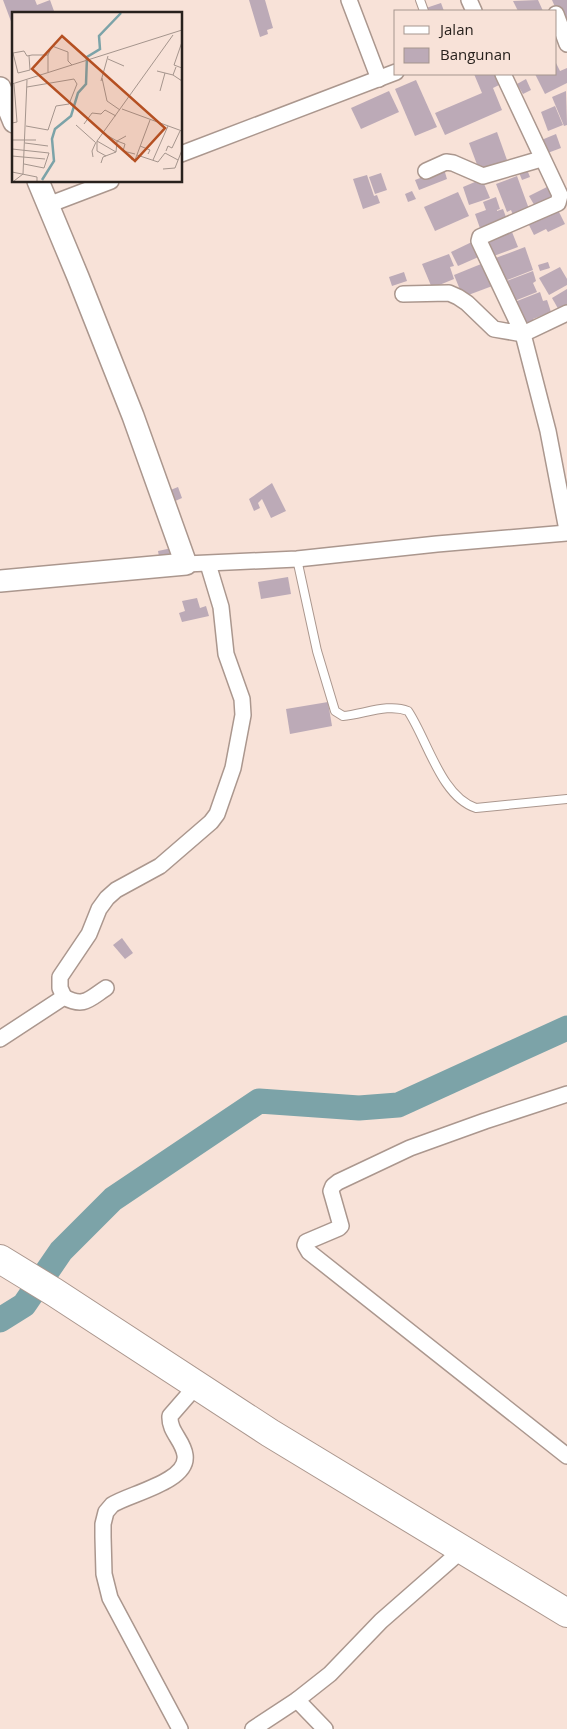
<svg xmlns="http://www.w3.org/2000/svg" width="567" height="1729" font-family="'Open Sans',sans-serif">
<style>
.lines{fill:none;stroke-linecap:round;stroke-linejoin:round}
.river{stroke:#7ca3a8;stroke-width:25}
.building{fill:#bcaab7}
.lane-casing{stroke:#ab978e;stroke-width:10}
.street-casing{stroke:#ab978e;stroke-width:18}
.secondary-casing{stroke:#ab978e;stroke-width:24}
.highway-casing{stroke:#ab978e;stroke-width:30}
.lane{stroke:#fff;stroke-width:8}
.street{stroke:#fff;stroke-width:15}
.secondary{stroke:#fff;stroke-width:21}
.highway{stroke:#fff;stroke-width:28}
.inset-river{fill:none;stroke:#7ca3a8;stroke-width:2.5}
.inset-road{fill:none;stroke:#a5958d;stroke-width:1}
.view{fill:#b55022;fill-opacity:0.15;stroke:#b55022;stroke-width:2.5}
.inset-edge{fill:none;stroke:#28211d;stroke-width:2.5}
</style>
<rect width="100%" height="100%" fill="#f8e2d8"/>
<g class="lines">
<path class="river" d="M0,1320l24,-15 37,-54 52,-52 146,-98 100,7 39,-3 169,-77"/>
</g>
<g class="building">
<path d="M3,0h32l2,5 13,-5 4,11 -9,3h-7l-1,-2 -23,2v9l-2,1z"/>
<path d="M249,0h16l8,28 -6,2 1,4 -8,3z"/>
<path d="M538,0l5,11h-25l-5,-10z"/>
<path d="M552,0h15v21l-5,2z"/>
<path d="M441,3l3,8h-17l-1,-3z"/>
<path d="M556,63l4,8 7,-3v15l-22,11 -10,-20h21z"/>
<path d="M474,74h20l5,11 -6,3 9,22 -57,25 -10,-22 47,-20z"/>
<path d="M526,79l5,11 -8,4 -6,-10z"/>
<path d="M416,80l21,47 -22,9 -20,-47z"/>
<path d="M389,91l10,21 -38,17 -10,-21z"/>
<path d="M566,91l1,34 -3,1 -12,-29z"/>
<path d="M555,106l8,19 -15,6 -7,-19z"/>
<path d="M497,132l10,28 -28,10 -10,-27z"/>
<path d="M556,134l5,14 -16,6 -6,-13z"/>
<path d="M526,167l4,10 -8,3 -4,-10z"/>
<path d="M444,169l3,10 -28,11 -4,-10z"/>
<path d="M381,173l6,17 -12,4 -6,-17z"/>
<path d="M367,175l7,21 3,-1 3,8 -17,6 -10,-30z"/>
<path d="M517,176l12,33 -16,6 -2,-5 -4,2 -11,-28z"/>
<path d="M482,179l8,19 -21,7 -6,-18z"/>
<path d="M547,187l6,12 -17,9 -7,-12z"/>
<path d="M412,191l4,8 -8,3 -3,-8z"/>
<path d="M458,192l11,24 -34,15 -11,-24z"/>
<path d="M496,197l4,12 -3,1v1l6,-2 3,8 -6,2 2,4 -21,8 -6,-17 11,-4 -3,-8z"/>
<path d="M556,206l9,18 -17,8 -2,-3 -12,6 -7,-14z"/>
<path d="M510,227l8,20 -27,10 -8,-20z"/>
<path d="M476,240l7,15 -25,11 -7,-14z"/>
<path d="M525,247l8,23 -31,12 -9,-23z"/>
<path d="M449,254l5,12 -4,1 4,12 -22,9 -10,-24z"/>
<path d="M486,262l9,23 -32,12 -9,-22z"/>
<path d="M548,262l2,6 -10,3 -2,-6z"/>
<path d="M560,267l7,12v6l-18,10 -10,-17z"/>
<path d="M533,271l3,10 -3,2 4,9 -25,10 -8,-20z"/>
<path d="M404,272l3,9 -15,5 -3,-9z"/>
<path d="M567,289v19l-7,4 -8,-14z"/>
<path d="M540,292l3,9 4,-1 4,12 -18,7 2,4 -13,5 -10,-25z"/>
<path d="M272,483l14,28 -15,7 -9,-19 -4,4 2,5 -6,3 -5,-12z"/>
<path d="M178,487l4,11 -9,4 -5,-11z"/>
<path d="M172,548l3,12 -15,2 -2,-11z"/>
<path d="M288,577l3,17 -30,5 -3,-17z"/>
<path d="M197,598l3,10 6,-2 3,10 -27,6 -3,-9 6,-2 -3,-10z"/>
<path d="M328,702l4,24 -42,8 -4,-25z"/>
<path d="M122,938l11,15 -8,6 -12,-14z"/>
</g>
<g class="lines">
<defs>
<g id="lane">
<path d="M420,0l4,11"/>
<path d="M297,559l20,92 18,60 8,5c21,-2 46,-13 65,-5 19,28 33,86 68,97l91,-9"/>
</g>
<g id="street">
<path d="M349,0l30,79"/>
<path d="M469,0l5,11"/>
<path d="M556,14l11,30"/>
<path d="M181,154l215,-82"/>
<path d="M426,171l20,-9 7,1 30,13 58,-17"/>
<path d="M48,205l63,-24"/>
<path d="M403,294l46,-1 9,4 9,6 27,26 29,5 -44,-93 1,-4 78,-34 2,-8 -57,-121"/>
<path d="M567,313l-44,21 25,97 19,99"/>
<path d="M186,564l111,-5 140,-15 130,-11"/>
<path d="M64,997l-4,-9v-11l29,-43 10,-25 8,-11 9,-8 44,-24 51,-44 6,-8 16,-46 10,-53 -1,-16 -16,-45 -5,-47 -13,-43"/>
<path d="M0,1039l64,-42c20,11 25,2 42,-9"/>
<path d="M567,1094l-82,27 -75,27 -72,34 -5,4 -2,5 10,35 -2,2 -33,14 -1,3 4,7 258,204"/>
<path d="M297,1700l33,-26 51,-53 81,-71"/>
<path d="M180,1729l-70,-131 -6,-24 -1,-37v-13l3,-12 6,-7c16,-11 77,-23 73,-50 -2,-15 -16,-23 -15,-39l27,-31"/>
<path d="M253,1729l44,-29 28,29"/>
</g>
<g id="secondary">
<path d="M0,88l14,34"/>
<path d="M0,581l186,-17 -53,-148 -55,-139 -40,-96"/>
</g>
<path id="highway" d="M0,1259l54,33 216,141 297,180"/>
</defs>
<use href="#lane" class="lane-casing"/>
<use href="#street" class="street-casing"/>
<use href="#secondary" class="secondary-casing"/>
<use href="#highway" class="highway-casing"/>
<use href="#lane" class="lane"/>
<use href="#street" class="street"/>
<use href="#secondary" class="secondary"/>
<use href="#highway" class="highway"/>
</g>
<g transform="translate(12 12)">
<rect width="170" height="170" fill="#f8e2d8"/>
<path class="inset-river" d="M30,168l12,-19 -2,-22 3,-10 16,-13 7,-23 8,-9 1,-27 13,-8 -1,-13 22,-23"/>
<path class="inset-road" d="M170,30l-8,23 8,3M36,43v17M17,44l1,14 -12,3 -5,-20 11,-2 3,5 5,-1h16l4,-9 16,6v9l4,4M96,47l16,7M164,55l-3,8 9,6M145,59l16,4M90,66l5,23 13,9M89,69l7,-25M0,72l170,-54M148,79l5,-18M110,97l60,22M0,111l5,-1 -3,-38M72,112l8,-11 9,1 4,-4 11,6M64,113l19,17M14,114l22,4 8,-24 13,-2 8,-20 -3,-5 -47,8M114,124l-9,5 8,3 -2,7 12,3M0,128h24M85,129l19,11M13,131l23,3M128,134l10,4 -2,4M0,137l37,4 -5,15 -20,-4M154,139l2,-5 4,2 8,-17M125,143l21,7 7,-9 13,7M0,144l33,3M94,144l-9,-5v-10l76,-106M81,145l-1,-6 4,-9M119,147l4,1 15,-40M141,148l15,-34M89,151l2,-6 13,-5 1,-11 -14,-8M151,157l12,-1 7,-18M0,160l25,5v4M2,169l9,-7 4,-94"/>
<path class="view" d="M50,24l103,92 -30,33 -103,-92z"/>
<rect width="170" height="170" class="inset-edge"/>
</g>
<rect x="394" y="10" width="162" height="65" fill="#f8e2d8" stroke="#a5958d"/>
<rect x="404" y="26" width="25" height="8" fill="#ffffff" stroke="#a5958d"/>
<text x="440" y="35" font-size="15" fill="#28211d">Jalan</text>
<rect x="404" y="48" width="25" height="15" fill="#bcaab7" stroke="#a5958d"/>
<text x="440" y="60" font-size="15" fill="#28211d">Bangunan</text>
</svg>
